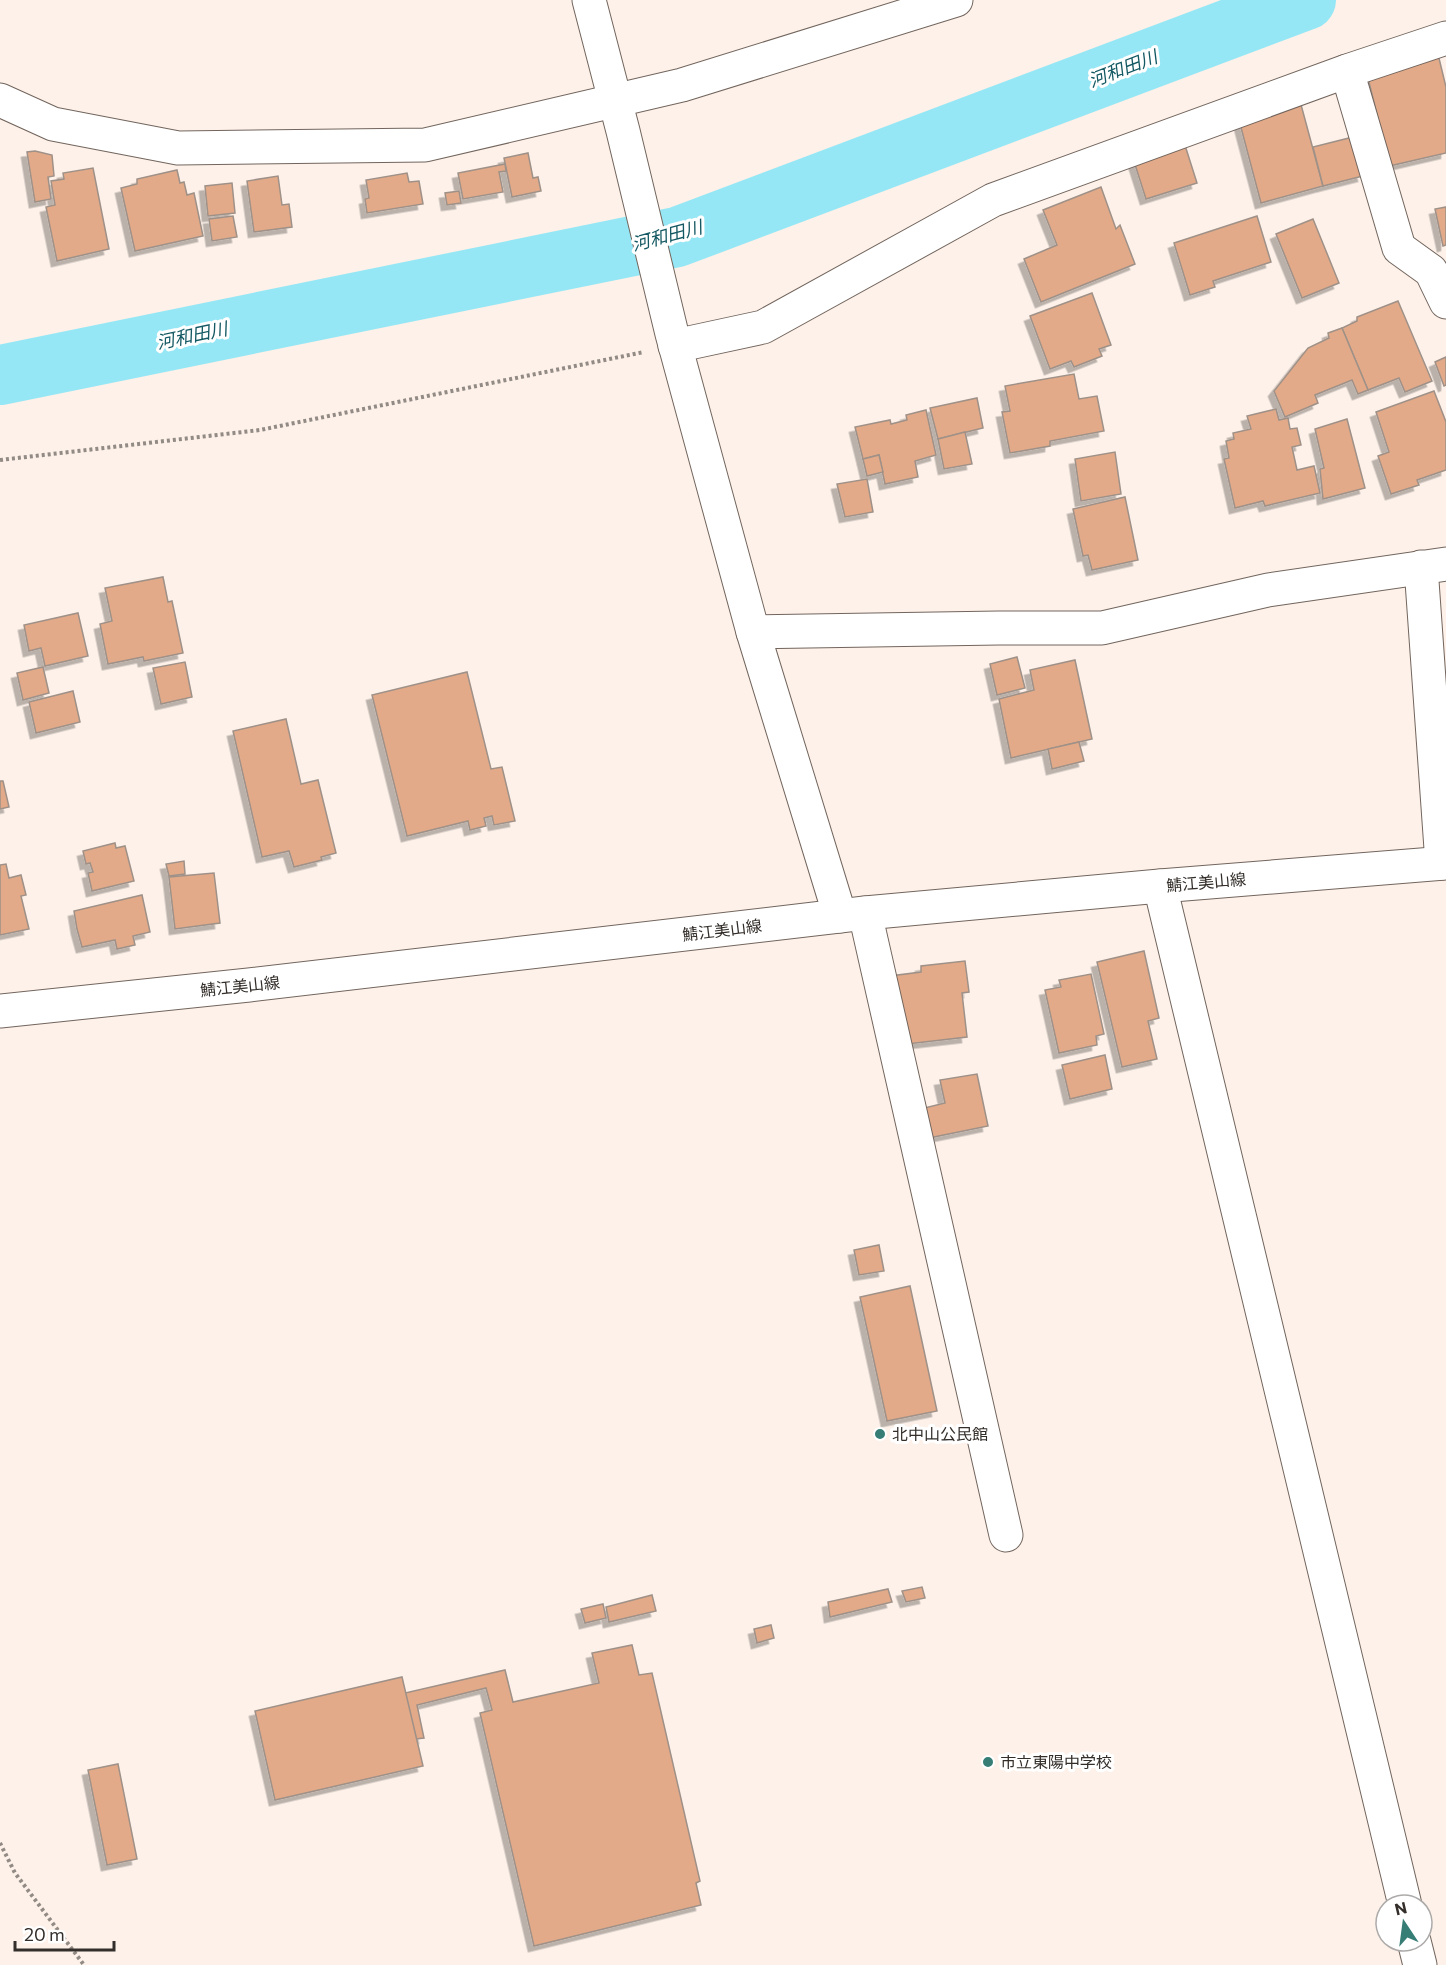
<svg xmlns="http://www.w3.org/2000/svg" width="1446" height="1965" font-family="Commissioner,'Noto Sans JP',sans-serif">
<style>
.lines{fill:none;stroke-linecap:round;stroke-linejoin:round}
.river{stroke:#96e7f5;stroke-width:60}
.building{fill:#e2aa88;stroke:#9f9188;stroke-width:1.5;filter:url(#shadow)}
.street-casing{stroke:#72655d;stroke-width:35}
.secondary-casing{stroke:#72655d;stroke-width:35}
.primary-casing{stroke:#72655d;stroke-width:35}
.path{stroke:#928a84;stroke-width:4;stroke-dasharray:3 3;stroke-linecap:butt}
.street{stroke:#fff;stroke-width:33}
.secondary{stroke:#fff;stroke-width:33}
.primary{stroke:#fff;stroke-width:33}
.poi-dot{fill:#367d75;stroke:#fff;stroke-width:2}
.labels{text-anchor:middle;stroke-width:6;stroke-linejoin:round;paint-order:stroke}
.street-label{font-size:16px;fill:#332e2a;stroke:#fff}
.poi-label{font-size:16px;fill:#332e2a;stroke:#fff;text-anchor:start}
.water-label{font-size:18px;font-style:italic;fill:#135862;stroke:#fff}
</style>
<defs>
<filter id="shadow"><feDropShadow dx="-5.5" dy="5.5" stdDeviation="0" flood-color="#0004"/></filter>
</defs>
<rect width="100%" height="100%" fill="#fdf1e9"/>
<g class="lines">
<path class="river" d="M0,375l677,-138 629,-237"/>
</g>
<g class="building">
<path d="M1437,50l9,37v66l-61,14 -4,-36 -13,-53z"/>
<path d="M1300,101l23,85 -62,17 -22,-83z"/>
<path d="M1353,137l10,39 -40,10 -10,-39z"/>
<path d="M1183,139l14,44 -51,16 -14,-44z"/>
<path d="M35,151l17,4 2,21 -6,1 3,22 -16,3 -8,-50z"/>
<path d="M528,153l5,25 5,-1 3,14 -29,6 -8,-39z"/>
<path d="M505,164l1,7 -7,1 4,20 -40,7 -5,-26z"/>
<path d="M93,168l16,81 -52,12 -11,-54 9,-2 -4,-24 13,-2 -1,-6z"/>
<path d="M177,170l3,13 4,-1 3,13 7,-2 9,43 -68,15 -14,-63 16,-4v-5z"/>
<path d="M407,173l2,9 10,-1 4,23 -56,9 -2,-14 4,-1 -3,-18z"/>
<path d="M278,176l4,29 7,-1 3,23 -38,5 -7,-51z"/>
<path d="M232,183l3,30 -27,3 -3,-30z"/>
<path d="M1101,187l15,42 4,-4 15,39 -94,38 -17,-43 33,-14 -14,-35z"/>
<path d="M459,191l2,12 -14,2 -2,-12z"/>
<path d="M1446,207v38l-3,1 -8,-37z"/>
<path d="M233,216l4,21 -25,4 -3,-22z"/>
<path d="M1257,216l14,46 -58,19 2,6 -25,8 -16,-52z"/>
<path d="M1313,219l26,64 -37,15 -26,-64z"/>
<path d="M1092,293l19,52 -12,4 3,7 -28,11 -3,-6 -21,8 -20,-53z"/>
<path d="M1398,301l34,80 -27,11 -6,-14 -31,12 -26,-62 15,-7v-4z"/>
<path d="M1342,328l26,62 -10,4 -6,-14 -37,15 3,8 -33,14 -11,-26 34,-43 21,-10 -1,-5z"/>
<path d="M1446,357v28l-2,1 -9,-24z"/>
<path d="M1074,374l5,25 18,-3 7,35 -54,10v5l-40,7 -8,-41 8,-1 -5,-25z"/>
<path d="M1434,391l12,31v48l-29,10 2,5 -28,9 -13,-38 11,-4 -13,-40z"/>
<path d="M977,398l6,30 -45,11 -8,-31z"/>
<path d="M1276,409l3,11 9,-2 2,11 7,-1 4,17 -9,2 5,23 17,-4 6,27 -55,13 -2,-5 -28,7 -11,-49 5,-1 -3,-17 8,-2 -1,-6 18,-4 -4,-13z"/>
<path d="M926,410l10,45 -21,6 3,16 -33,7 -6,-29 -16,4 -8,-32 35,-7 1,4 16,-4 -1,-5z"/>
<path d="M1347,419l18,69 -42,11 -3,-30 4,-1 -9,-39z"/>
<path d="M965,432l7,32 -28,5 -6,-30z"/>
<path d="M1115,452l6,42 -40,7 -6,-42z"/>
<path d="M879,455l4,17 -16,4 -4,-17z"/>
<path d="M867,479l6,33 -28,5 -8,-33z"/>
<path d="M1125,497l13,63 -46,10 -4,-15 -5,1 -10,-47z"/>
<path d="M163,577l5,25 4,-1 11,52 -39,8 -1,-4 -35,7 -8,-40 12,-3 -7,-33z"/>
<path d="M78,613l10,43 -43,10 -4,-18 -12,3 -5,-26z"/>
<path d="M1017,657l8,31 -28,7 -7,-31z"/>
<path d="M1075,660l17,79 -81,19 -12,-59 35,-9 -4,-20z"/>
<path d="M185,662l7,35 -31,7 -8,-36z"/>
<path d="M43,667l6,26 -26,7 -6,-27z"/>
<path d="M467,672l24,97 11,-2 13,54 -21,4 -2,-9 -8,2 2,8 -16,4 -2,-9 -61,15 -35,-141z"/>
<path d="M73,691l7,31 -44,11 -7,-31z"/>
<path d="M286,719l15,65 17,-4 18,73 -15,4 1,3 -28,7 -5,-16 -27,6 -29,-126z"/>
<path d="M1079,742l5,19 -32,8 -4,-20z"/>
<path d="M0,781h3l6,26 -9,2z"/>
<path d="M115,843l1,5 9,-2 9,35 -42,10 -4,-18 5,-1 -3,-9 -4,1 -3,-13z"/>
<path d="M184,861l1,13 -16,2 -3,-12z"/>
<path d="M6,864l3,14 12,-3 5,20 -5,1 8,33 -29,6v-70z"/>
<path d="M214,873l6,50 -45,6 -6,-52z"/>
<path d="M142,895l8,37 -17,4 2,9 -18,4 -2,-9 -33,7 -5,-18 -3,-18z"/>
<path d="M1144,951l15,67 -11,3 9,38 -35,8 -25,-105z"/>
<path d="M965,961l4,31 -7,1 5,44 -60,7 -17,-68 31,-4v-6z"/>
<path d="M1091,974l13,60 -8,2 1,9 -38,8 -14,-63 16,-3 -2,-7z"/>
<path d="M1105,1055l7,34 -42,10 -8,-34z"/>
<path d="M977,1074l11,52 -74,15 -6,-29 37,-9 -5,-23z"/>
<path d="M879,1245l5,26 -25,4 -5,-25z"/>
<path d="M910,1286l27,125 -50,10 -27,-124z"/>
<path d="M922,1587l3,11 -19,4 -4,-11z"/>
<path d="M888,1589l4,13 -62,15 -2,-15z"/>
<path d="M652,1595l4,16 -47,11 -3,-15z"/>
<path d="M603,1604l3,14 -21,5 -4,-14z"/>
<path d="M771,1625l3,13 -17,5 -3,-14z"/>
<path d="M632,1645l7,30 13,-2 48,208 -4,2 5,22 -167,41 -54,-233 12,-3 -6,-22 -69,17 7,33 -8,1 -11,-46 100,-23 8,32 86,-19 -7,-30z"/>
<path d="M402,1677l21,89 -148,34 -20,-89z"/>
<path d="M118,1764l19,95 -30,6 -19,-95z"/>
</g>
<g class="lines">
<defs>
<g id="street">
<path d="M1347,71l52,177 32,23 15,31"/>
<path d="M0,100l53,24 125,24 247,-3 257,-60 274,-85"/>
<path d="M675,346l88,-19 230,-127 354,-129 99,-33"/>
<path d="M1421,567l21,296"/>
<path d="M753,632l246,-4h103l166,-38 178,-26"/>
<path d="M1160,886l245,1019"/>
<path d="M865,913l141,622"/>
<path d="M1414,1941l6,24"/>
</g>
<path id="secondary" d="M589,0l34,131 49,203 81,298 87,284"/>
<path id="primary" d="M0,1011l249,-26 616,-72 295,-27 286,-23"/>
</defs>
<use href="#street" class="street-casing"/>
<use href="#secondary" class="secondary-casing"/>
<use href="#primary" class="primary-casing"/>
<g class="path">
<path d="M0,460l260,-30 384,-78"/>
<path d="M0,1843l15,30 69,92"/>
</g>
<use href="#street" class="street"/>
<use href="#secondary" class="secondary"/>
<use href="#primary" class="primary"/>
</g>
<g class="poi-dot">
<circle cx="880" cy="1434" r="6"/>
<circle cx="988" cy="1762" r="6"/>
</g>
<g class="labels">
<g class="street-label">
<text transform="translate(1206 882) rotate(-5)" y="6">鯖江美山線</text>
<text transform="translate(722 930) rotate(-7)" y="6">鯖江美山線</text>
<text transform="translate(240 986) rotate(-6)" y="6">鯖江美山線</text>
</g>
<g class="poi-label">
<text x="892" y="1440">北中山公民館</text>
<text x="1000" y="1768">市立東陽中学校</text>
</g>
<g class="water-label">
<text transform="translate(1123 69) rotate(-21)" y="6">河和田川</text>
<text transform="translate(667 236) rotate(-15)" y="6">河和田川</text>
<text transform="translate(192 336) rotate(-12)" y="6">河和田川</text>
</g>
</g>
<g transform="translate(1404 1923) rotate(347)"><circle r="28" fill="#ffffff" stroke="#adabaa" stroke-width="1.5"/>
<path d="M0-4.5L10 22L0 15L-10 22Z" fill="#367d75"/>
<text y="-9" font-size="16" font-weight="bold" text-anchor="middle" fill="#332e2a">N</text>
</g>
<path d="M15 1941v9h99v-9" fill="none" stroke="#332e2a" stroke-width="3"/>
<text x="24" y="1941" font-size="18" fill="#332e2a" stroke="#ffffff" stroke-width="4.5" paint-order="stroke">20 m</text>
</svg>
